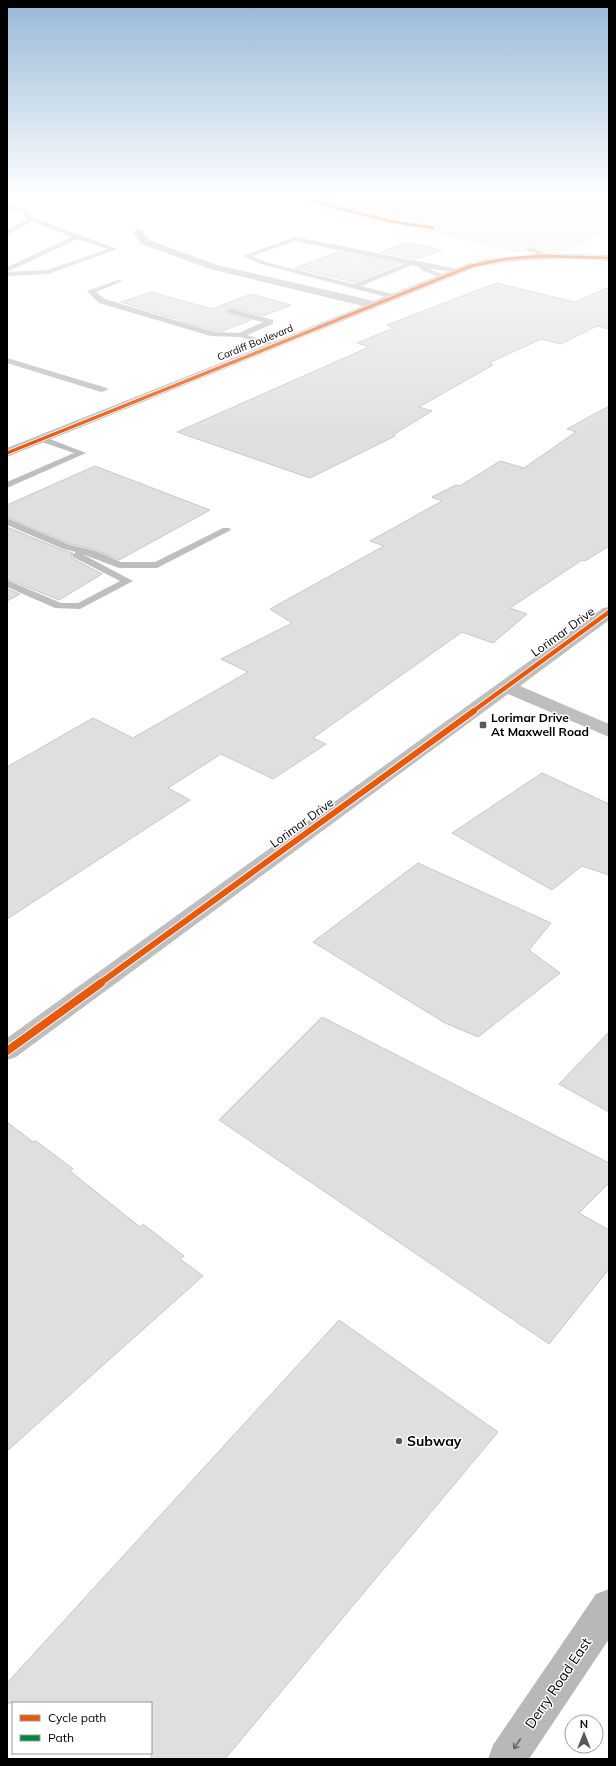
<svg xmlns="http://www.w3.org/2000/svg" width="616" height="1766" font-family="Mulish,sans-serif">
<style>
.green{fill:#ececec}
.building{fill:#dfdfdf;stroke:#c7c7c7}
.lines{fill:none;stroke-linecap:round;stroke-linejoin:round}
.service{fill:#bebebe;fill-rule:evenodd}
.minor{fill:#bebebe;fill-rule:evenodd}
.secondary{fill:#b8b8b8;fill-rule:evenodd}
.quiet{stroke:#00873e;stroke-width:2.5;stroke-dasharray:4.5 2.5;stroke-linecap:butt}
.cycleway-far4-casing{stroke:#fff;stroke-width:4}
.cycleway-far3-casing{stroke:#fff;stroke-width:5}
.cycleway-far2-casing{stroke:#fff;stroke-width:6}
.cycleway-far1-casing{stroke:#fff;stroke-width:8}
.cycleway-casing{stroke:#fff;stroke-width:10}
.cycleway-far4{stroke:#e8590c;stroke-width:3}
.cycleway-far3{stroke:#e8590c;stroke-width:3.5}
.cycleway-far2{stroke:#e8590c;stroke-width:4.5}
.cycleway-far1{stroke:#e8590c;stroke-width:6}
.cycleway{stroke:#e8590c;stroke-width:8}
.oneway{stroke:#656565}
.poi-dot{fill:#595959;stroke:#fff;stroke-width:1.5}
.labels{text-anchor:middle;stroke-width:3;stroke-linejoin:round;paint-order:stroke}
.far-street-label{font-size:10px;fill:#000;stroke:#fff}
.street-label{font-size:12px;fill:#000;stroke:#fff}
.poi-label{font-size:12px;font-weight:bold;fill:#000;stroke:#fff;text-anchor:start}
.near-poi-label{font-size:14px;font-weight:bold;fill:#000;stroke:#fff;text-anchor:start}
.near-street-label{font-size:14px;fill:#000;stroke:#fff}
</style>
<rect width="100%" height="100%" fill="#fff"/>
<path class="green" d="M300,194h309v36l-42,21 -53,1 -229,-53z"/>
<g class="building">
<path d="M407,242l35,8 -25,9 -36,-7z"/>
<path d="M338,252l61,12 -45,18 -59,-14z"/>
<path d="M496,283l79,19 34,-15v42l-12,-3 -36,18 -20,-5 -52,24 4,2 -74,42 13,4 -39,24 2,1 -85,42 -133,-46 192,-85 -12,-4 37,-15 -7,-3z"/>
<path d="M151,292l61,17 39,-15 40,11 -28,11 -33,-8 -4,3 2,3 23,6 -28,11h-9l-93,-29z"/>
<path d="M609,406v140l-24,15 -3,-1 -72,48 17,6 -34,29 -31,-11 -149,106 13,6 -53,35 -52,-25 -53,34 22,12 -183,119v-152l86,-49 40,20 115,-66 -27,-13 71,-36 -22,-14 114,-63 -14,-5 72,-40 -10,-4 24,-12 4,1 40,-25 24,7 52,-36 -9,-3z"/>
<path d="M95,466l115,44 -91,50 -23,-10 -26,-6 -63,-27v-12z"/>
<path d="M7,527l55,23 11,3 -2,2 1,3 30,16 -43,26 -52,-21z"/>
<path d="M7,589l13,5 -13,7z"/>
<path d="M542,773l67,31v71l-27,-9 -30,24 -100,-57z"/>
<path d="M418,863l133,60 -22,27 31,23 -82,64 -33,-14 -132,-81z"/>
<path d="M322,1017l287,146v20l-30,30 30,17v39l-60,75 -330,-224z"/>
<path d="M609,1032v80l-50,-28z"/>
<path d="M7,1122l26,20 3,-1 16,12 21,16 -3,2 70,56 3,-3 13,10 28,22 -4,3 23,17 -196,175z"/>
<path d="M339,1320l159,112 -273,327h-74v-56h-144v-20z"/>
</g>
<g class="lines">
<g class="service">
<path d="M7,205l19,5 8,8 83,31 -69,25 -41,2v-9l65,-30 -40,-16 -25,14v-5l21,-11 -6,-7 -15,-3zM77,239l31,10 -61,21 -40,2z"/>
<path d="M295,237l163,32 3,2 -3,2 -31,-5 20,8v2l-2,1 -22,-8 -4,-4 -7,-2 -51,21 36,9 1,2 -4,2 -133,-35 -18,-8zM295,241l109,23 -51,20 -88,-22 -13,-6z"/>
<path d="M529,247l11,4 5,5 -5,1 -4,-4 -9,-3v-2z"/>
<path d="M118,280l5,1 -27,11 9,7 109,33 25,1 24,-11 -35,-9 -1,-2 4,-2 42,11v4l-26,11 32,10 -4,2 -35,-10 -29,-1 -112,-33 -12,-12z"/>
<path d="M7,358l100,30 1,2 -7,2 -94,-29z"/>
<path d="M42,436l44,17 -79,35v-6l67,-29 -35,-12v-4z"/>
<path d="M7,518l63,27 26,6 25,11h34l68,-34h6l2,2 -74,38h-38l-37,-14 51,27 -53,28 -25,-1 -48,-21v-7l54,23h17l42,-22 -47,-24 -1,-2 4,-3 -13,-3 -56,-24z"/>
</g>
<g class="minor">
<path d="M138,229l4,1 7,10 68,25 157,36 93,-37 21,-5 52,-6 69,2v6c-45,-3 -90,-3 -135,7l-467,189v-9l356,-142 -153,-37 -69,-25 -8,-12z"/>
<path d="M609,607v13l-89,66 89,38v13l-101,-43 -492,363 -9,3v-22l596,-430z"/>
</g>
<path class="secondary" d="M609,1589v50l-80,120h-41l5,-14 103,-151z"/>
<path class="quiet" d="M498,197l5,-3"/>
<defs>
<g id="cycleway-far4">
<path d="M329,194l-14,8 74,19 44,7"/>
<path d="M317,328l154,-62 34,-7 35,-3 69,2"/>
</g>
<path id="cycleway-far3" d="M7,453l313,-126"/>
<path id="cycleway-far2" d="M472,712l137,-100"/>
<path id="cycleway-far1" d="M99,984l375,-273"/>
<path id="cycleway" d="M7,1051l94,-68"/>
</defs>
<use href="#cycleway-far4" class="cycleway-far4-casing"/>
<use href="#cycleway-far3" class="cycleway-far3-casing"/>
<use href="#cycleway-far2" class="cycleway-far2-casing"/>
<use href="#cycleway-far1" class="cycleway-far1-casing"/>
<use href="#cycleway" class="cycleway-casing"/>
<use href="#cycleway-far4" class="cycleway-far4"/>
<use href="#cycleway-far3" class="cycleway-far3"/>
<use href="#cycleway-far2" class="cycleway-far2"/>
<use href="#cycleway-far1" class="cycleway-far1"/>
<use href="#cycleway" class="cycleway"/>
</g>
<defs><path id="oneway-shaft" d="M-6 0H5M1.5-3L5.5 0L1.5 3" fill="none" stroke-width="1.6" stroke-linecap="round" stroke-linejoin="round"/></defs>
<use class="oneway" href="#oneway-shaft" transform="translate(517 1744) rotate(124)"/>
<linearGradient id="sky" x2="0" y2="1"><stop stop-color="#97b8d8"/><stop offset="0.44" stop-color="#fff"/><stop offset="1" stop-color="#fff" stop-opacity="0"/></linearGradient>
<rect width="616" height="442" fill="url(#sky)"/>
<g class="poi-dot">
<rect x="479" y="721" width="8" height="8" rx="2"/>
<circle cx="399" cy="1441" r="4"/>
</g>
<g class="labels">
<g class="far-street-label">
<text transform="translate(255 342) rotate(-22)" y="4">Cardiff Boulevard</text>
</g>
<g class="street-label">
<text transform="translate(563 632) rotate(-36)" y="4">Lorimar Drive</text>
<text transform="translate(302 823) rotate(-36)" y="4">Lorimar Drive</text>
</g>
<g class="poi-label">
<text x="491" y="722">Lorimar Drive<tspan x="491" dy="14">At Maxwell Road</tspan></text>
</g>
<g class="near-poi-label">
<text x="407" y="1446">Subway</text>
</g>
<g class="near-street-label">
<text transform="translate(558 1683) rotate(-56)" y="5">Derry Road East</text>
</g>
</g>
<rect width="616" height="1766" fill="none" stroke="#000000" stroke-width="16"/>
<rect x="12" y="1702" width="140" height="52" fill="#ffffff" stroke="#999999"/>
<rect x="20" y="1715" width="20" height="6" fill="#e8590c" stroke="#999999"/>
<text x="48" y="1722" font-size="12" fill="#000000">Cycle path</text>
<rect x="20" y="1735" width="20" height="6" fill="#00873e" stroke="#999999"/>
<text x="48" y="1742" font-size="12" fill="#000000">Path</text>
<g transform="translate(584 1734)"><circle r="19" fill="#ffffff" stroke="#999999"/>
<path d="M0-3L7 15L0 10L-7 15Z" fill="#595959"/>
<text y="-6" font-size="11" font-weight="bold" text-anchor="middle" fill="#000000">N</text>
</g>
</svg>
